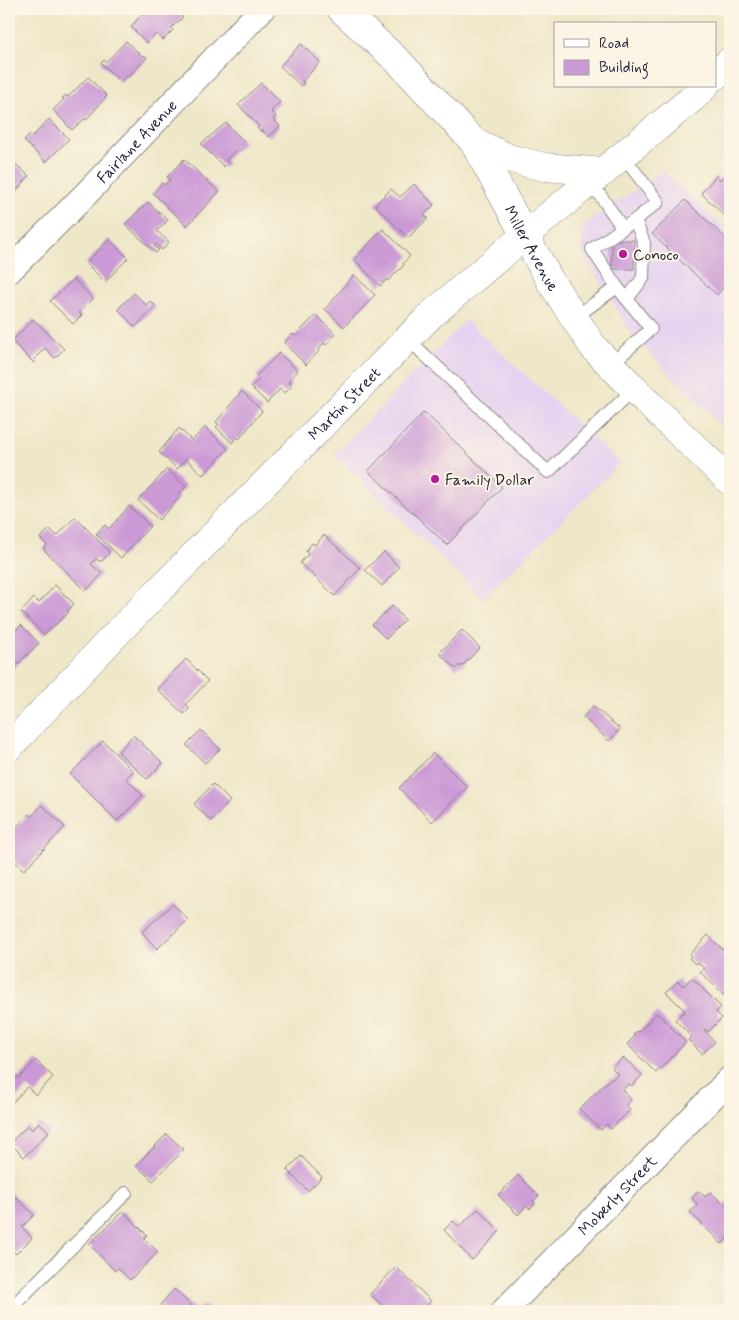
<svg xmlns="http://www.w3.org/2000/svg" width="739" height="1320" font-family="Mynerve,sans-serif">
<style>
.built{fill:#e6d2f0}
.building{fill:#ca99d6}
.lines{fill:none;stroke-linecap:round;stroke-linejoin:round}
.lane-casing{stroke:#888482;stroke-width:14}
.street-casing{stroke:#888482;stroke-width:27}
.secondary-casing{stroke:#888482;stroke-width:29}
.lane{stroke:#fff;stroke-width:12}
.street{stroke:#fff;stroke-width:25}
.secondary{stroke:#fff;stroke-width:28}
.poi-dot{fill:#b5179e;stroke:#fcf5e5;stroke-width:2}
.labels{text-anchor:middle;stroke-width:4;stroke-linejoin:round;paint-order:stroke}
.street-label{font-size:16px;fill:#22223b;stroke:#fcf5e5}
.poi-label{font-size:16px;fill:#22223b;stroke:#fcf5e5;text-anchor:start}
</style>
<rect width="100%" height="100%" fill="#fcf5e5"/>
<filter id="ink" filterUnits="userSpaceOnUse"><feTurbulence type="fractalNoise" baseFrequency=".02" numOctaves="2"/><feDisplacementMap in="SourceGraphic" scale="10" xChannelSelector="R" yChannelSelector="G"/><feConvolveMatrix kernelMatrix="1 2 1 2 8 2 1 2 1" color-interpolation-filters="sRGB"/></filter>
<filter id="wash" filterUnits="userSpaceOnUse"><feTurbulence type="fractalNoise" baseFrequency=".0096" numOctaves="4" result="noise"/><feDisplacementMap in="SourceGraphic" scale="20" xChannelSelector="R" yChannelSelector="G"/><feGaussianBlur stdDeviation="1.12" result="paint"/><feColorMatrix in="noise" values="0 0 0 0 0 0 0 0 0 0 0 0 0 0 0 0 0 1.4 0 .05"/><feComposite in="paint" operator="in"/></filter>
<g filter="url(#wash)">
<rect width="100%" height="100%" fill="#eee7c8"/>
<g class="built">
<path d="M663,170l67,64v200l-76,-76 -28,-31 -22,-40 -23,-36 3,-26z"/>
<path d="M466,320l154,143 -137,136 -148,-145z"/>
</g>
<g id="blocks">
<g class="building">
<path d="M146,9l5,1 2,-1h21l9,8 -12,11 2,2 -10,10 -7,-6 -9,9 -16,-16z"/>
<path d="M126,41l17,16 1,-2 3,3 -19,19 -1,-1 -7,6 -19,-19 3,-3 2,2z"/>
<path d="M301,44l19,18 -18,20 2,2 -3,2 -21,-20z"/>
<path d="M88,77l19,19 -21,24 -2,-1 -12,11 -19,-20 11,-11 -2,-1 4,-3 2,2z"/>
<path d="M261,83l19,19 -9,9 5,5 -3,3 7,7 -11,11 -7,-7 -1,2 -4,-4 2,-2 -21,-21z"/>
<path d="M49,119l20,20 -23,23 -22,-21 6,-6 2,2z"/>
<path d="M226,123l18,19 -18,18 2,3 -4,4 -23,-23z"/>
<path d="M9,155l2,3 -1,1 19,17 -20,24z"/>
<path d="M184,159l35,33 -32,34 -34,-33 9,-10 2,2 6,-6 -3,-2z"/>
<path d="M730,169v39l-6,7 -23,-22 15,-17 4,4z"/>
<path d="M414,184l20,21 -10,10 4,3 -20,20 -33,-33 16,-16 9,8z"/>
<path d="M685,200l45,42v38l-13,15 -65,-61z"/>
<path d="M148,202l20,18 -11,11 12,11 -7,8 -6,-6 -2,2 5,4 -3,3 -31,-29z"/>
<path d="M383,229l27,27 -7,7 1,2 -16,16 -1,-2 -7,7 -26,-27z"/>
<path d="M109,239l19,19 -23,24 -19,-19z"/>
<rect x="612" y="240" width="22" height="29"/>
<path d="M354,275l21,20 -31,32 -19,-18z"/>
<path d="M74,279l19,20 -14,14 3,2 -9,9 -23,-23z"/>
<path d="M134,293l12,12 4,-4 6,6 -21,20 -17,-18z"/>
<path d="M316,315l20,19 -10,11 -2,-2 -6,7 1,1 -13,14 -22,-22 9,-9 2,2z"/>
<path d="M33,319l31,30 -9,9 -10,-10 -11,11 2,2 -2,2 -22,-22z"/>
<path d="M279,353l19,18 -8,8 1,2 -2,2 3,3 -7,7 -5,-4 -13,14 -16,-16 8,-8 -3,-3z"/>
<path d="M242,391l20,20 -23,28 -2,-2 -5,6 -16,-16 3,-3 -3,-2z"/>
<path d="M424,412l78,75 -55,58 -79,-74z"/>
<path d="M205,427l23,22 -25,26 -17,-16 -9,10 -18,-17 20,-24 13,13z"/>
<path d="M167,469l19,18 -8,8 2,2 -21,23 -21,-20z"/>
<path d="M129,506l21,20 -29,32 -25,-24 9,-9 4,4z"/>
<path d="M75,517l33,33 1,4 -7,7h-3l-3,-2 -5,5 11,10 -16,17 -43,-42 4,-4 -7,-7 10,-9 7,7z"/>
<path d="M324,535l36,33 -25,28 -35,-33 8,-9 -2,-3 6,-8 3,2z"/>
<path d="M384,552l15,15 -17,19 -17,-16z"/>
<path d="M55,585l19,19 -7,7 2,1 -25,23 -23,-23 13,-14 5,5z"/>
<path d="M392,606l13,14 -19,19 -14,-14z"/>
<path d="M21,625l18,18 -30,30v-36z"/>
<path d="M462,630l18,18 -19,19 -1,-2 -4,4 -17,-16z"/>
<path d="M186,659l22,22 -22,23 4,4 -6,6 -27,-25z"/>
<path d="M593,706l27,23 -11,12 -26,-24z"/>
<path d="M201,730l19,19 -15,14 -19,-18z"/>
<path d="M133,735l30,28 -16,16 -29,-27z"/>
<path d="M103,741l30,30 -7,8 17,16 -26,26 -47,-47z"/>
<path d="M433,753l34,34 -35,35 -33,-34z"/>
<path d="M213,784l17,17 -19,20 -17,-17z"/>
<path d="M42,805l23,22 -41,43 -15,-14v-16l5,-5 -3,-2 18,-19 2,3z"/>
<path d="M173,904l15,16 -31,29 -15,-17z"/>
<path d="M708,935l22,22v43l-30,-28 4,-4 -7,-6 -2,2 -6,-6 2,-2 -1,-2z"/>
<path d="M692,978l29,29 -5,5 6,6 -14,14 -3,-3 -1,1 11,12 -13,12 -14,-14 4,-3 -17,-17 10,-9 -19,-19 12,-11 5,5z"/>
<path d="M657,1013l29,29 -30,31 -29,-29 8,-8 -2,-1 4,-4 1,1z"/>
<path d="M623,1057l19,18 -10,11 -3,-2 -7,6 9,9 -5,6 4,5 -19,19 -4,-5 -6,6 -22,-21 32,-31 1,2 6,-6 -6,-6z"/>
<path d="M36,1060l17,17 -17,18 -9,-8 -16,17 -2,-3v-15l9,-10 1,2z"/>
<path d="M39,1122l10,10 -25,25 -14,-14 18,-18 4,5z"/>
<path d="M167,1134l17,16 -31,31 -17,-16z"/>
<path d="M301,1156l21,21 -14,14 -21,-21z"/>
<path d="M518,1175l21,21 -6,5 2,2 -5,6 -4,-3 -8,9 -20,-20z"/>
<path d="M9,1190l25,25 -12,12 10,11 -16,16 -7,-7z"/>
<path d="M699,1191l6,6 6,-5 13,13 6,-6v37l-8,8 -32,-32 8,-7 -6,-7z"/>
<path d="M478,1209l22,22 -28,29 -28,-30 9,-9 6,6z"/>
<path d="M123,1211l24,24 -3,3 14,14 -28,28 -12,-12 -3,3 -26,-27z"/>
<path d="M396,1267l35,34 -9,10h-34l-18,-17z"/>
<path d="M174,1289l23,22 7,-6 7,6h-44l-7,-6z"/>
</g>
</g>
</g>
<g filter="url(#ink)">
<use href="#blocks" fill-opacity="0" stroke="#888482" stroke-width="1"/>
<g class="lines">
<defs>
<g id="lane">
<path d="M591,182l31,45"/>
<path d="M617,287l-25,-38 43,-29 23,-18 -35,-46"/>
<path d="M627,299l16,-21 1,-35 -9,-23"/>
<path d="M574,318l43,-31 34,42 -41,36"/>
<path d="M408,339l140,133 86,-83"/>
<path d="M10,1309l116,-116"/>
</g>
<g id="street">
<path id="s1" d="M9,271l76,-76 177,-186"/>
<path d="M9,1308l3,3"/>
<path id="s2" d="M504,1311l226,-232"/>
</g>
<g id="secondary">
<path id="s3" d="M341,9l59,54 73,78 76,138 45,69 54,55 82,78"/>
<path d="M715,76l15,-15"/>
<path d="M473,141l38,18 34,8 59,5"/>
<path id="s4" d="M9,747l107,-113 316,-320 93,-79 168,-137 12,-12"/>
</g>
</defs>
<use href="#lane" class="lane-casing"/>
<use href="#street" class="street-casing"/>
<use href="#secondary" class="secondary-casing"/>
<use href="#lane" class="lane"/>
<use href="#street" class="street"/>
<use href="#secondary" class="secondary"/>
</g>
</g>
<g class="poi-dot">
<circle cx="623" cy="254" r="5"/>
<circle cx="435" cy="479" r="5"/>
</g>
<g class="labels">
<g class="street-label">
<text dy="6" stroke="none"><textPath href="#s1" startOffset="182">Fairlane Avenue</textPath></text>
<text dy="6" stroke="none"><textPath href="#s3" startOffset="309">Miller Avenue</textPath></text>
<text dy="6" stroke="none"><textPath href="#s4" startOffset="480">Martin Street</textPath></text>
<text dy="6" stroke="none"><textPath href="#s2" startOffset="162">Moberly Street</textPath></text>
</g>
<g class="poi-label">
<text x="633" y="260">Conoco</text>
<text x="445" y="485">Family Dollar</text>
</g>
</g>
<rect width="739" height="1320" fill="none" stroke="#fcf5e5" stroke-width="30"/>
<rect x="554" y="22" width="162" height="65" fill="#fcf5e5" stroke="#a5a1a1"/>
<rect x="564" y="39" width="25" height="8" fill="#ffffff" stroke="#a5a1a1"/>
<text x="599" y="48" font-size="15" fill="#22223b">Road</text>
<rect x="564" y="60" width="25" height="15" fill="#ca99d6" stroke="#a5a1a1"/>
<text x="599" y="72" font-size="15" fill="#22223b">Building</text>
</svg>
